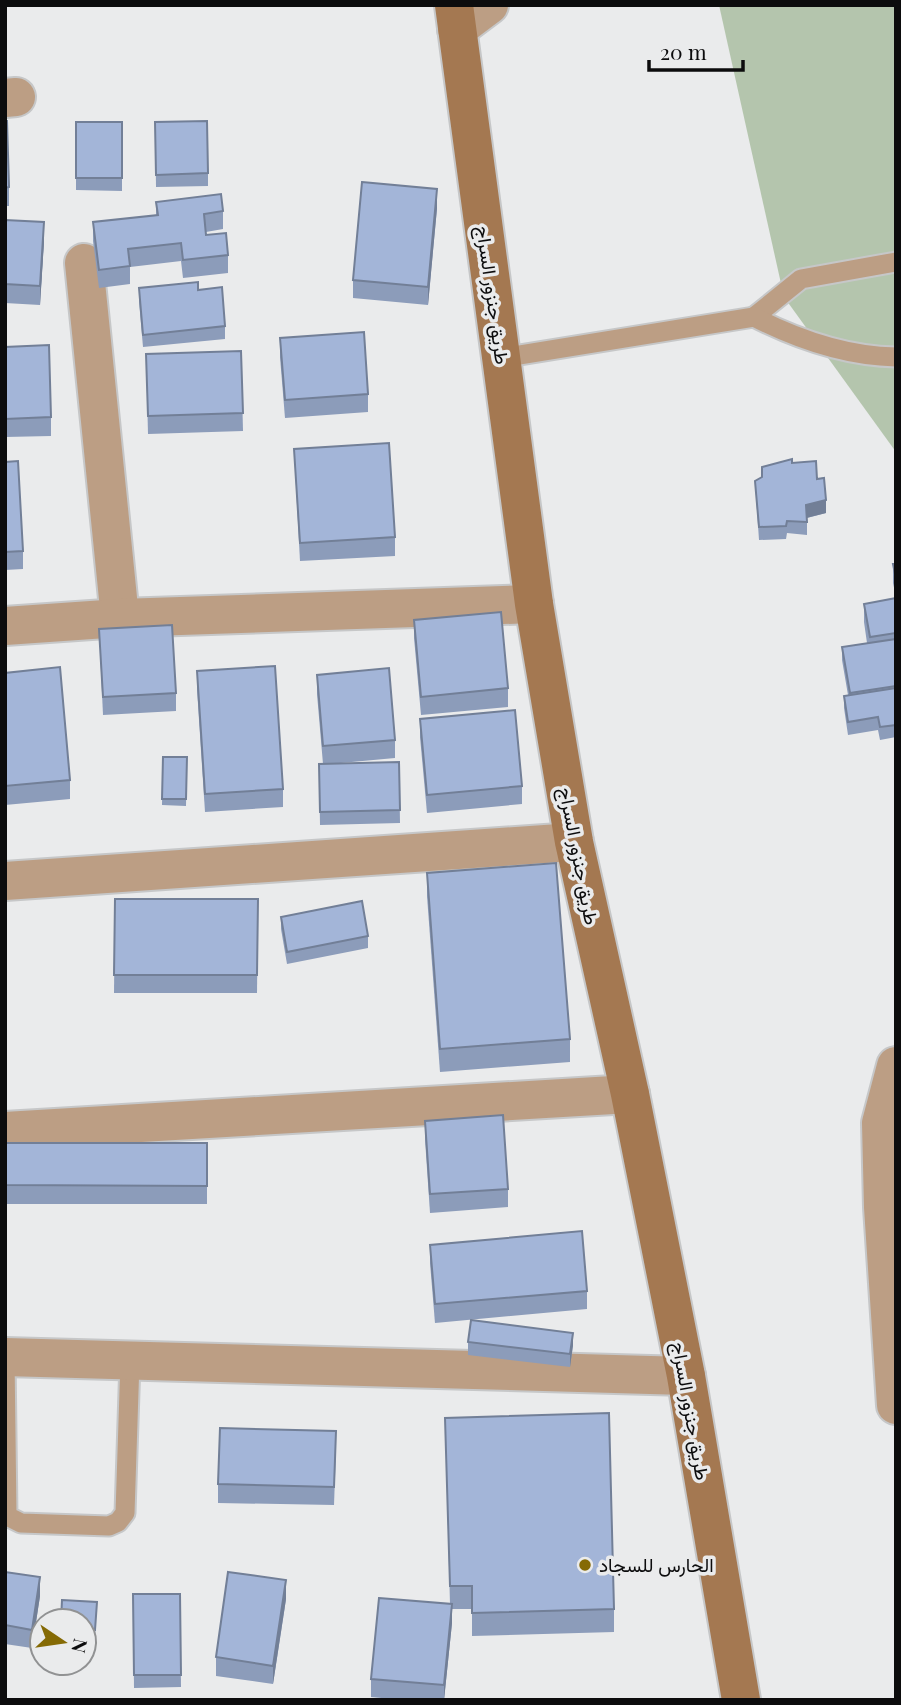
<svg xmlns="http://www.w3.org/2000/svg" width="901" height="1705" font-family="'Playfair Display',Vazirmatn,serif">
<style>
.green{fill:#b4c5ad}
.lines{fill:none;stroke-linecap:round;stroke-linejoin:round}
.lane-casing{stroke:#c6c7c8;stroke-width:23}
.street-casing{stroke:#c6c7c8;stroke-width:42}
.secondary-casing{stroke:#c6c7c8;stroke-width:42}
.lane{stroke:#bc9e84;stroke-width:19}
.street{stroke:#bc9e84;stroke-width:38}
.secondary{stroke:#a47851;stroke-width:38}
.wall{fill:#8c9cba}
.shaded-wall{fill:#727f97}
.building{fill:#a3b5d8;stroke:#727f97;stroke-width:2}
.poi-dot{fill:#856a05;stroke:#eaebec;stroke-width:2.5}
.labels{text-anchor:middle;stroke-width:7;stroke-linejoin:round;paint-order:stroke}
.street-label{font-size:19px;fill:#0c0c0d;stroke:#eaebec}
.poi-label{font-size:19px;fill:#0c0c0d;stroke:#eaebec;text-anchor:start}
</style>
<rect width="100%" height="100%" fill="#eaebec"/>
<path class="green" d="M719,5h177v447l-112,-155z"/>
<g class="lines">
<defs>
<g id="lane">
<path d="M754,317l47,-38 95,-17"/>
<path d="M501,358l253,-41c43,22 93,39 142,40"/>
<path d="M5,1357l2,159 14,7 88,3 9,-4 7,-9 5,-152"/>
</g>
<g id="street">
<path d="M457,29l32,-24"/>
<path d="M5,98l11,-1"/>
<path d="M84,263l36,355"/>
<path d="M5,626l115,-8 414,-14"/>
<path d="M5,881l569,-39"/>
<path d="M896,1066l-15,57 2,84 13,198"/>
<path d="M5,1131l625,-37"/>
<path d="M5,1357l681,19"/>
</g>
<path id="secondary" d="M454,5l80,599 40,238 56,252 56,282 55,324"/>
</defs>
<use href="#lane" class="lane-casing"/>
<use href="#street" class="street-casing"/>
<use href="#secondary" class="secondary-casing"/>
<use href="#lane" class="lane"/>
<use href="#street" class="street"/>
<use href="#secondary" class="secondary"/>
</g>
<g class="wall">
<path d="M5,121l4,66v19h-4z"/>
<path d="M76,122h46v69l-46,-1z"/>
<path d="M155,122l53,51v13l-52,1z"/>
<path d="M156,202l67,9v18l-17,3v3l22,20v18l-45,5 -2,-17 -51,6v17l-31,4 -6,-47v-19l63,-7z"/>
<path d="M437,208l-9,97 -75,-7v-18z"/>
<path d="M5,220l39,21 -4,64 -35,-2z"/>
<path d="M139,288l86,38v13l-82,8 -4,-46z"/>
<path d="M280,338l88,56v18l-83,6 -5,-61z"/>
<path d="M5,347l46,70v19l-46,1z"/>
<path d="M241,351l2,80 -95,3 -2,-80z"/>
<path d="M294,449l101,88v19l-95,5z"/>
<path d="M5,462l18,89v18l-18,1z"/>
<path d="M792,463l34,50 -19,5v17l-20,-2 -1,6 -27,1 -4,-59z"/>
<path d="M893,564h3v33l-3,-14z"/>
<path d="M896,598v139l-16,3 -2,-10 -30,5 -4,-27v-12l4,-1 -6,-35v-13l25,-4 -3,-21v-18z"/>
<path d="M414,620l94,68v19l-87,8 -7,-77z"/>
<path d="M99,629l77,64v18l-73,4z"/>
<path d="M197,671l86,118v18l-78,5 -8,-123z"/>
<path d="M5,673l65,107v19l-65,6z"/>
<path d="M317,675l78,65v18l-65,6 69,-2 1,61 -80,2 -1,-61h4l-6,-70z"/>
<path d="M420,719l102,67v18l-95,9 -7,-76z"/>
<path d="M163,757h24l-1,49 -24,-1z"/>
<path d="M427,873l143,166v23l-130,10 -13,-176z"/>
<path d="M115,899h143l-1,94h-143z"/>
<path d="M281,917l87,19v12l-81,16 -6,-35z"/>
<path d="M425,1121l83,68v18l-78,6 -5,-74z"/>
<rect x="5" y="1143" width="202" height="61"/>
<path d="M430,1245l157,46v18l-152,14 -5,-60z"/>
<path d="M468,1342l105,3 -3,22 -102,-12z"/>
<path d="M445,1418l169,191v23l-142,4v-27h-20v14l-8,77h-42l-31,-3v-18l79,-75z"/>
<path d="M336,1449l-2,56 -116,-2v-19z"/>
<path d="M5,1572l35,24 -8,52 -27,-4z"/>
<path d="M133,1594h47l1,93 -47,1z"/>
<path d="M286,1599l-13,85 -57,-8v-19z"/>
<path d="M97,1602l-2,35 -11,-1v-15z"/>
</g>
<g class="shaded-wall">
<path d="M437,189v19l-9,97v-18z"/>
<path d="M44,222v19l-4,64v-19z"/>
<path d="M826,500v13l-20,5v-13z"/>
<path d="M573,1333v12l-3,22v-13z"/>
<path d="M40,1577v19l-8,52v-18z"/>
<path d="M286,1580v19l-13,85v-18z"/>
<path d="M452,1604v19l-8,77v-15z"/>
</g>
<g class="building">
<path d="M5,121h2l2,66 -4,1z"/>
<path d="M207,121l1,52 -52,2 -1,-53z"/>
<rect x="76" y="122" width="46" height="56"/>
<path d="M362,182l75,7 -9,98 -75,-7z"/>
<path d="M221,194l2,17 -19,3 2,21 20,-2 2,22 -45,5 -2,-17 -53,6 2,17 -31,4 -6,-48 65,-7 -2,-13z"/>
<path d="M5,220l39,2 -4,64 -35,-2z"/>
<path d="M198,282v8l24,-3 3,39 -82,9 -4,-47z"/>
<path d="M364,332l4,62 -83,6 -5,-62z"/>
<path d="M49,345l2,72 -46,2v-72z"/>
<path d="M241,351l2,62 -95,3 -2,-62z"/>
<path d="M389,443l6,94 -95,6 -6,-94z"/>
<path d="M792,459v4l24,-2 1,18 7,-1 2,22 -20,5 1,17 -20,-1 -1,5 -27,1 -4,-46 7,-4v-10z"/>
<path d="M18,461l5,90 -18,1v-90z"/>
<path d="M893,564h3v15z"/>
<path d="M896,598v35l-26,4 -6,-33z"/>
<path d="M501,612l7,76 -87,9 -7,-77z"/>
<path d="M172,625l4,68 -73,4 -4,-68z"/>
<path d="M896,639v47l-46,7 -8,-46z"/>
<path d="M275,666l8,123 -78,5 -8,-123z"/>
<path d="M60,667l10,113 -65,6v-113z"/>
<path d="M389,668l6,72 -72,6 -6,-71z"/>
<path d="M896,688v37l-16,2 -2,-10 -30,5 -4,-26z"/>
<path d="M515,710l7,76 -95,9 -7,-76z"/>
<path d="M163,757h24l-1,42h-24z"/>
<path d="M399,762l1,48 -80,2 -1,-48z"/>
<path d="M556,863l14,176 -130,10 -13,-176z"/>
<path d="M115,899h143l-1,76h-143z"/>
<path d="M362,901l6,35 -81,16 -6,-35z"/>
<path d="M503,1115l5,74 -78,5 -5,-73z"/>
<path d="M5,1143h202v43l-202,-1z"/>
<path d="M582,1231l5,60 -152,13 -5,-59z"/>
<path d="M471,1320l102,13 -3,21 -102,-12z"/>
<path d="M609,1413l5,196 -142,4v-27h-22l-5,-168z"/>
<path d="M220,1428l116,3 -2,56 -116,-3z"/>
<path d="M5,1572l35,5 -8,53 -27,-5z"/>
<path d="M228,1572l58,8 -13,86 -57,-9z"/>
<path d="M133,1594h47l1,81h-47z"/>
<path d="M379,1598l73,6 -8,81 -73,-6z"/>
<path d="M62,1600l35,2 -2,28h-11v-9h-23z"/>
</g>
<circle class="poi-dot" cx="585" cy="1565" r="7"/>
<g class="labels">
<g class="street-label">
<text transform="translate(493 295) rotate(82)" y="7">طريق جنزور السراج</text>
<text transform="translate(579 856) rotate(79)" y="7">طريق جنزور السراج</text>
<text transform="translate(691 1411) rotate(80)" y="7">طريق جنزور السراج</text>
</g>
<g class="poi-label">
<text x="599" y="1572">الحارس للسجاد</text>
</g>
</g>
<rect width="901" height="1705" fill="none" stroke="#0c0c0d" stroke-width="14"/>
<g transform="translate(63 1642) rotate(103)"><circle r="33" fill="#eaebec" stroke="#919293" stroke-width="2"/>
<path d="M0-5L12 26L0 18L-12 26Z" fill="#856a05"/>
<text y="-10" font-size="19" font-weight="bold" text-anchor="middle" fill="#0c0c0d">N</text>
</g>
<path d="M649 60v10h94v-10" fill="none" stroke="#0c0c0d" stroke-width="3.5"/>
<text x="660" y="60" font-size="21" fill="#0c0c0d" stroke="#eaebec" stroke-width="5" paint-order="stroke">20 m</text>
</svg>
